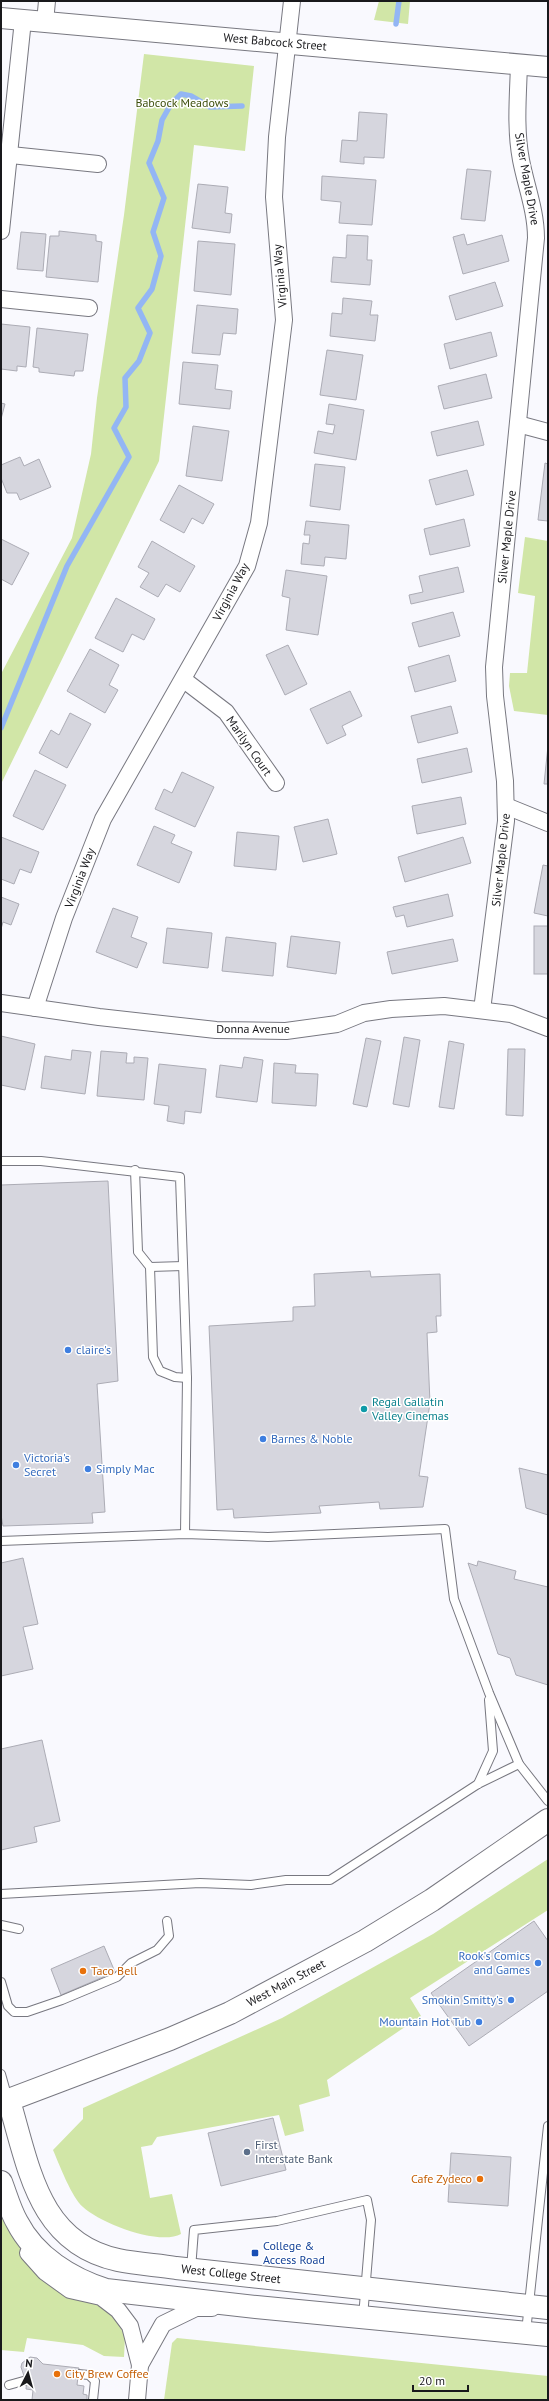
<svg xmlns="http://www.w3.org/2000/svg" width="549" height="2401" font-family="'PT Sans',sans-serif">
<style>
.green{fill:#d1e6a7}
.lines{fill:none;stroke-linecap:round;stroke-linejoin:round}
.stream{stroke:#93b6f4;stroke-width:5.5}
.building{fill:#d6d6de;stroke:#acacb5}
.service-casing{stroke:#787880;stroke-width:10}
.minor-casing{stroke:#787880;stroke-width:18}
.tertiary-casing{stroke:#787880;stroke-width:22}
.secondary-casing{stroke:#787880;stroke-width:24}
.trunk-casing{stroke:#787880;stroke-width:24}
.service{stroke:#fff;stroke-width:8}
.minor{stroke:#fff;stroke-width:16}
.tertiary{stroke:#fff;stroke-width:20}
.secondary{stroke:#fff;stroke-width:22}
.trunk{stroke:#fff;stroke-width:22}
.shop-dot{fill:#3f7fe0;stroke:#fff;stroke-width:1.5}
.culture-dot{fill:#0f9aa8;stroke:#fff;stroke-width:1.5}
.food-dot{fill:#e8710a;stroke:#fff;stroke-width:1.5}
.service-dot{fill:#5c6f8a;stroke:#fff;stroke-width:1.5}
.transit-dot{fill:#1a4fb4;stroke:#fff;stroke-width:1.5}
.labels{text-anchor:middle;stroke-width:3;stroke-linejoin:round;paint-order:stroke}
.street-label{font-size:12px;fill:#19191c;stroke:#fff}
.park-label{font-size:12px;fill:#3f500e;stroke:#fff}
.shop-label{font-size:12px;fill:#366cbe;stroke:#fff;text-anchor:start}
.culture-label{font-size:12px;fill:#0d838f;stroke:#fff;text-anchor:start}
.food-label{font-size:12px;fill:#c56008;stroke:#fff;text-anchor:start}
.service-label{font-size:12px;fill:#4e5e75;stroke:#fff;text-anchor:start}
.transit-label{font-size:12px;fill:#164399;stroke:#fff;text-anchor:start}
</style>
<rect width="100%" height="100%" fill="#f9f9fe"/>
<g class="green">
<path d="M379,1h31l-2,23 -34,-4z"/>
<path d="M144,54l110,12 -9,85 -51,-6 -35,316 -158,323v-110l71,-136 19,-84 6,-56 27,-183z"/>
<path d="M525,537l23,4v174l-34,-4 -5,-25 1,-13h17l8,-77 -17,-3z"/>
<path d="M548,1859v51l-138,88 11,18 -94,64 3,16 -31,9 5,26 -19,5 -6,-21 -122,22 -5,8 -11,2 9,51 22,-4 9,40c-22,12 -81,-11 -98,-27 -11,-9 -24,-43 -30,-57l30,-31v-11l199,-90 151,-84z"/>
<path d="M1,2212l71,82 41,18 12,25 -1,20 -20,-1 -21,-11 -56,-7 -3,14 -23,-2z"/>
<path d="M177,2338l371,38v24h-384l8,-57z"/>
</g>
<g class="lines">
<g class="stream">
<path d="M396,24l3,-23"/>
<path d="M1,728l66,-162 62,-109 -15,-29 12,-21 -1,-29 14,-17 11,-28 -12,-25 14,-19 9,-33 -8,-24 11,-34 -15,-35 9,-22 4,-21 9,-16 10,-10 10,2 19,11 32,-1"/>
</g>
</g>
<g class="building">
<path d="M359,112l28,2 -3,44 -20,-1v7l-24,-2 2,-22 15,1z"/>
<path d="M467,169l24,2 -6,50 -24,-2z"/>
<path d="M322,176l54,4 -4,45 -33,-2 2,-21 -20,-2z"/>
<path d="M198,184l30,3 -3,26 7,1 -2,19 -38,-5z"/>
<path d="M59,231l37,4v6l6,1 -4,40 -52,-5 4,-41h9z"/>
<path d="M21,232l25,2 -3,37 -26,-2z"/>
<path d="M464,234l3,11 35,-10 7,26 -46,13 -10,-37z"/>
<path d="M347,235l21,1 -1,24h5l-2,25 -39,-3 2,-25 13,1z"/>
<path d="M198,241l37,3 -4,51 -37,-4z"/>
<path d="M495,282l8,24 -47,14 -7,-24z"/>
<path d="M343,298l29,3 -2,14h8l-3,26 -45,-5 2,-23 10,1z"/>
<path d="M197,305l41,4 -2,25 -13,-1 -3,22 -28,-2z"/>
<path d="M1,324l29,3 -4,40 -9,-1v5l-16,-2z"/>
<path d="M37,328l51,6 -5,37h-8l-1,5 -35,-4v-4l-6,-1z"/>
<path d="M491,332l6,24 -47,13 -6,-25z"/>
<path d="M327,350l36,5 -7,45 -36,-5z"/>
<path d="M183,362l35,3 -3,24 17,2 -2,18 -51,-5z"/>
<path d="M486,374l6,24 -48,11 -6,-23z"/>
<path d="M1,403l4,1 -4,15z"/>
<path d="M329,404l35,6 -8,50 -42,-7 4,-22 15,3 2,-9 -9,-1z"/>
<path d="M478,421l6,24 -47,11 -6,-24z"/>
<path d="M193,426l36,5 -7,50 -36,-5z"/>
<path d="M20,457l4,9 15,-7 12,28 -31,13 -3,-7h-10l-6,-15v-13z"/>
<path d="M545,463l3,1v57l-10,-1z"/>
<path d="M315,464l30,3 -5,43 -30,-4z"/>
<path d="M467,470l7,25 -38,10 -7,-25z"/>
<path d="M179,485l35,19 -11,20 -11,-6 -8,15 -24,-13z"/>
<path d="M464,519l6,27 -40,9 -6,-26z"/>
<path d="M306,521l43,4 -3,34 -21,-2 -1,9 -23,-2 2,-21 6,1 1,-9h-6z"/>
<path d="M1,539l28,14 -17,32 -11,-6z"/>
<path d="M152,541l43,25 -15,26 -14,-8 -8,13 -18,-10 9,-14 -11,-6z"/>
<path d="M458,567l6,25 -53,12 -2,-9 14,-3 -4,-16z"/>
<path d="M286,570l41,6 -9,59 -32,-5 4,-32 -8,-2z"/>
<path d="M116,598l39,21 -11,21 -12,-6 -9,18 -28,-14z"/>
<path d="M453,612l7,24 -41,11 -7,-24z"/>
<path d="M288,645l19,39 -22,11 -19,-40z"/>
<path d="M90,649l29,16 -10,20 9,5 -13,23 -38,-22z"/>
<path d="M449,655l7,26 -41,11 -7,-25z"/>
<path d="M350,691l12,25 -20,10 4,9 -19,9 -17,-35z"/>
<path d="M451,706l7,27 -40,10 -7,-27z"/>
<path d="M70,713l21,11 -24,44 -28,-15 12,-23 8,5z"/>
<path d="M548,746v38h-4z"/>
<path d="M467,748l5,24 -50,11 -5,-24z"/>
<path d="M35,770l31,15 -23,45 -30,-14z"/>
<path d="M182,772l32,15 -19,40 -40,-18 9,-20 8,4z"/>
<path d="M461,797l5,27 -49,10 -5,-28z"/>
<path d="M328,819l9,35 -34,8 -9,-35z"/>
<path d="M154,826l21,9 -4,8 21,9 -13,31 -42,-18z"/>
<path d="M237,832l42,4 -3,34 -42,-4z"/>
<path d="M1,837l38,15 -8,21 -11,-4 -6,15 -13,-5z"/>
<path d="M463,837l8,26 -66,19 -7,-25z"/>
<path d="M543,865l5,1v50l-14,-3z"/>
<path d="M448,894l5,22 -46,11 -3,-12 -8,2 -3,-10z"/>
<path d="M1,897l18,7 -8,21 -8,-3 -2,7z"/>
<path d="M113,908l25,9 -7,20 16,6 -10,25 -41,-16z"/>
<rect x="534" y="926" width="14" height="48"/>
<path d="M167,928l45,5 -4,35 -45,-5z"/>
<path d="M291,936l49,6 -4,32 -49,-7z"/>
<path d="M226,937l50,6 -3,33 -51,-5z"/>
<path d="M453,939l5,22 -66,13 -5,-22z"/>
<path d="M1,1036l34,8 -10,46 -24,-5z"/>
<path d="M404,1037l16,3 -11,67 -16,-3z"/>
<path d="M366,1038l15,3 -14,66 -14,-3z"/>
<path d="M449,1041l15,3 -10,65 -15,-2z"/>
<path d="M508,1049h17l-2,67 -17,-1z"/>
<path d="M72,1050l19,2 -6,42 -44,-6 4,-32 26,4z"/>
<path d="M101,1051l26,2 -1,10h8v-6l14,1 -4,42 -47,-4z"/>
<path d="M244,1057l19,3 -6,42 -41,-5 4,-32 22,3z"/>
<path d="M274,1063l22,2 -1,8 23,1 -2,32 -44,-3z"/>
<path d="M159,1064l47,5 -5,44 -16,-2 -1,13 -17,-3 2,-15 -15,-2z"/>
<path d="M108,1181l10,200 -21,3 8,128 -13,1 1,10 -90,3 -2,-11v-330z"/>
<path d="M370,1271l1,6 69,-3 1,42h-5l1,16 -10,1 3,70 -11,73 9,1 -5,30 -43,2 -1,-7 -60,4 2,7 -87,5 -1,-9 -16,1 -8,-184 84,-5v-14l22,-1 -1,-32z"/>
<path d="M519,1468l29,7v40l-22,-7z"/>
<path d="M23,1558l15,66 -15,3 10,42 -32,7v-113z"/>
<path d="M478,1561l38,10 -2,8 34,8v98l-32,-10 -6,-17 -12,-4 -30,-91 9,3z"/>
<path d="M42,1740l18,81 -26,6 3,15 -36,8v-101z"/>
<path d="M534,1921l14,20v50l-79,55 -38,-53z"/>
<path d="M104,1946l11,26 -54,23 -10,-26z"/>
<path d="M273,2118l13,52 -65,16 -13,-53z"/>
<path d="M451,2153l60,4 -3,49 -60,-4z"/>
<path d="M30,2357l7,1 6,6 36,4 -2,17 7,1 -1,8 4,1v5h-55l1,-10 -7,-1 1,-11 -3,-2 -3,-9 1,-4z"/>
</g>
<g class="lines">
<defs>
<g id="service">
<path d="M1,1161h40l139,16 7,201 -2,156"/>
<path d="M135,1170l3,82 12,15 33,-1"/>
<path d="M150,1267l3,90 7,14 15,6 12,1"/>
<path d="M1,1541l184,-7 83,3 177,-8 9,70 35,94 30,71 29,37"/>
<path d="M478,1784l15,-33 -4,-51"/>
<path d="M1,1894l199,-11 51,2 35,-5h44l148,-96 41,-20"/>
<path d="M1,1925l18,4"/>
<path d="M1,1982l7,24 6,6h13l35,-12 55,-23 14,-14 26,-13 12,-14 -2,-15"/>
<path d="M1,2074l7,25"/>
<path d="M191,2269l3,-39 83,-9 90,-21 4,20 -8,97"/>
<path d="M526,2332l22,-206"/>
<path d="M78,2374l11,1 6,6 -2,19"/>
<path d="M9,2385l18,-5"/>
</g>
<g id="minor">
<path d="M45,22l2,-21"/>
<path d="M1,154l97,10"/>
<path d="M1,231l22,-211"/>
<path d="M1,299l88,9"/>
<path d="M518,424l30,8"/>
<path d="M184,680l42,32 50,71"/>
<path d="M506,806l42,17"/>
<path d="M1,1003l98,14 117,13 70,1 51,-7 27,-11 27,-4 53,-3 67,8 37,14"/>
<path d="M35,1008l29,-90 39,-99 144,-253 12,-43 25,-203 -10,-123 3,-60 15,-136"/>
<path d="M482,1010l24,-189 -1,-40 -10,-85 -1,-29 42,-429c0,-27 -10,-52 -15,-78 -6,-31 -3,-64 -2,-95"/>
<path d="M28,2253l17,19 25,18 31,7 17,13 12,16 10,39 23,-41 33,-16h16"/>
<path d="M137,2400l3,-35"/>
</g>
<path id="tertiary" d="M1,18l547,49"/>
<g id="secondary">
<path d="M9,2101c20,66 29,142 109,159 19,4 39,5 58,8l372,40"/>
<path d="M1,2182c5,13 9,28 16,40 18,35 54,57 89,68l150,17 292,28"/>
</g>
<path id="trunk" d="M1,2103l169,-64 60,-26 135,-72 67,-41 116,-80"/>
</defs>
<use href="#service" class="service-casing"/>
<use href="#minor" class="minor-casing"/>
<use href="#tertiary" class="tertiary-casing"/>
<use href="#secondary" class="secondary-casing"/>
<use href="#trunk" class="trunk-casing"/>
<use href="#service" class="service"/>
<use href="#minor" class="minor"/>
<use href="#tertiary" class="tertiary"/>
<use href="#secondary" class="secondary"/>
<use href="#trunk" class="trunk"/>
</g>
<g class="shop-dot">
<circle cx="68" cy="1350" r="4"/>
<circle cx="263" cy="1439" r="4"/>
<circle cx="16" cy="1465" r="4"/>
<circle cx="88" cy="1469" r="4"/>
<circle cx="538" cy="1963" r="4"/>
<circle cx="511" cy="2000" r="4"/>
<circle cx="479" cy="2022" r="4"/>
</g>
<circle class="culture-dot" cx="364" cy="1409" r="4"/>
<g class="food-dot">
<circle cx="83" cy="1971" r="4"/>
<circle cx="480" cy="2179" r="4"/>
<circle cx="57" cy="2374" r="4"/>
</g>
<circle class="service-dot" cx="247" cy="2152" r="4"/>
<rect class="transit-dot" x="251" y="2249" width="8" height="8" rx="2"/>
<g class="labels">
<g class="street-label">
<text transform="translate(275 42) rotate(5)" y="4">West Babcock Street</text>
<text transform="translate(527 179) rotate(80)" y="4">Silver Maple Drive</text>
<text transform="translate(280 276) rotate(-95)" y="4">Virginia Way</text>
<text transform="translate(507 537) rotate(-84)" y="4">Silver Maple Drive</text>
<text transform="translate(231 592) rotate(-62)" y="4">Virginia Way</text>
<text transform="translate(249 746) rotate(55)" y="4">Marilyn Court</text>
<text transform="translate(501 860) rotate(-84)" y="4">Silver Maple Drive</text>
<text transform="translate(80 878) rotate(-69)" y="4">Virginia Way</text>
<text x="253" y="1033">Donna Avenue</text>
<text transform="translate(286 1983) rotate(-28)" y="4">West Main Street</text>
<text transform="translate(231 2274) rotate(6)" y="4">West College Street</text>
</g>
<g class="park-label">
<text x="182" y="107">Babcock Meadows</text>
</g>
<g class="shop-label">
<text x="76" y="1354">claire's</text>
<text x="271" y="1443">Barnes &amp; Noble</text>
<text x="24" y="1462">Victoria's<tspan x="24" dy="14">Secret</tspan></text>
<text x="96" y="1473">Simply Mac</text>
<text x="530" y="1960" text-anchor="end">Rook's Comics<tspan x="530" dy="14">and Games</tspan></text>
<text x="503" y="2004" text-anchor="end">Smokin Smitty's</text>
<text x="471" y="2026" text-anchor="end">Mountain Hot Tub</text>
</g>
<g class="culture-label">
<text x="372" y="1406">Regal Gallatin<tspan x="372" dy="14">Valley Cinemas</tspan></text>
</g>
<g class="food-label">
<text x="91" y="1975">Taco Bell</text>
<text x="472" y="2183" text-anchor="end">Cafe Zydeco</text>
<text x="65" y="2378">City Brew Coffee</text>
</g>
<g class="service-label">
<text x="255" y="2149">First<tspan x="255" dy="14">Interstate Bank</tspan></text>
</g>
<g class="transit-label">
<text x="263" y="2250">College &amp;<tspan x="263" dy="14">Access Road</tspan></text>
</g>
</g>
<rect width="549" height="2401" fill="none" stroke="#19191c" stroke-width="4"/>
<g transform="translate(28 2373) rotate(6)" stroke="#ffffff" stroke-width="3" paint-order="stroke">
<path d="M0-3L7 15L0 10L-7 15Z" fill="#19191c"/>
<text y="-6" font-size="11" font-weight="bold" text-anchor="middle" fill="#19191c">N</text>
</g>
<path d="M413 2385v6h55v-6" fill="none" stroke="#19191c" stroke-width="2"/>
<text x="419" y="2385" font-size="12" fill="#19191c" stroke="#ffffff" stroke-width="3" paint-order="stroke">20 m</text>
</svg>
